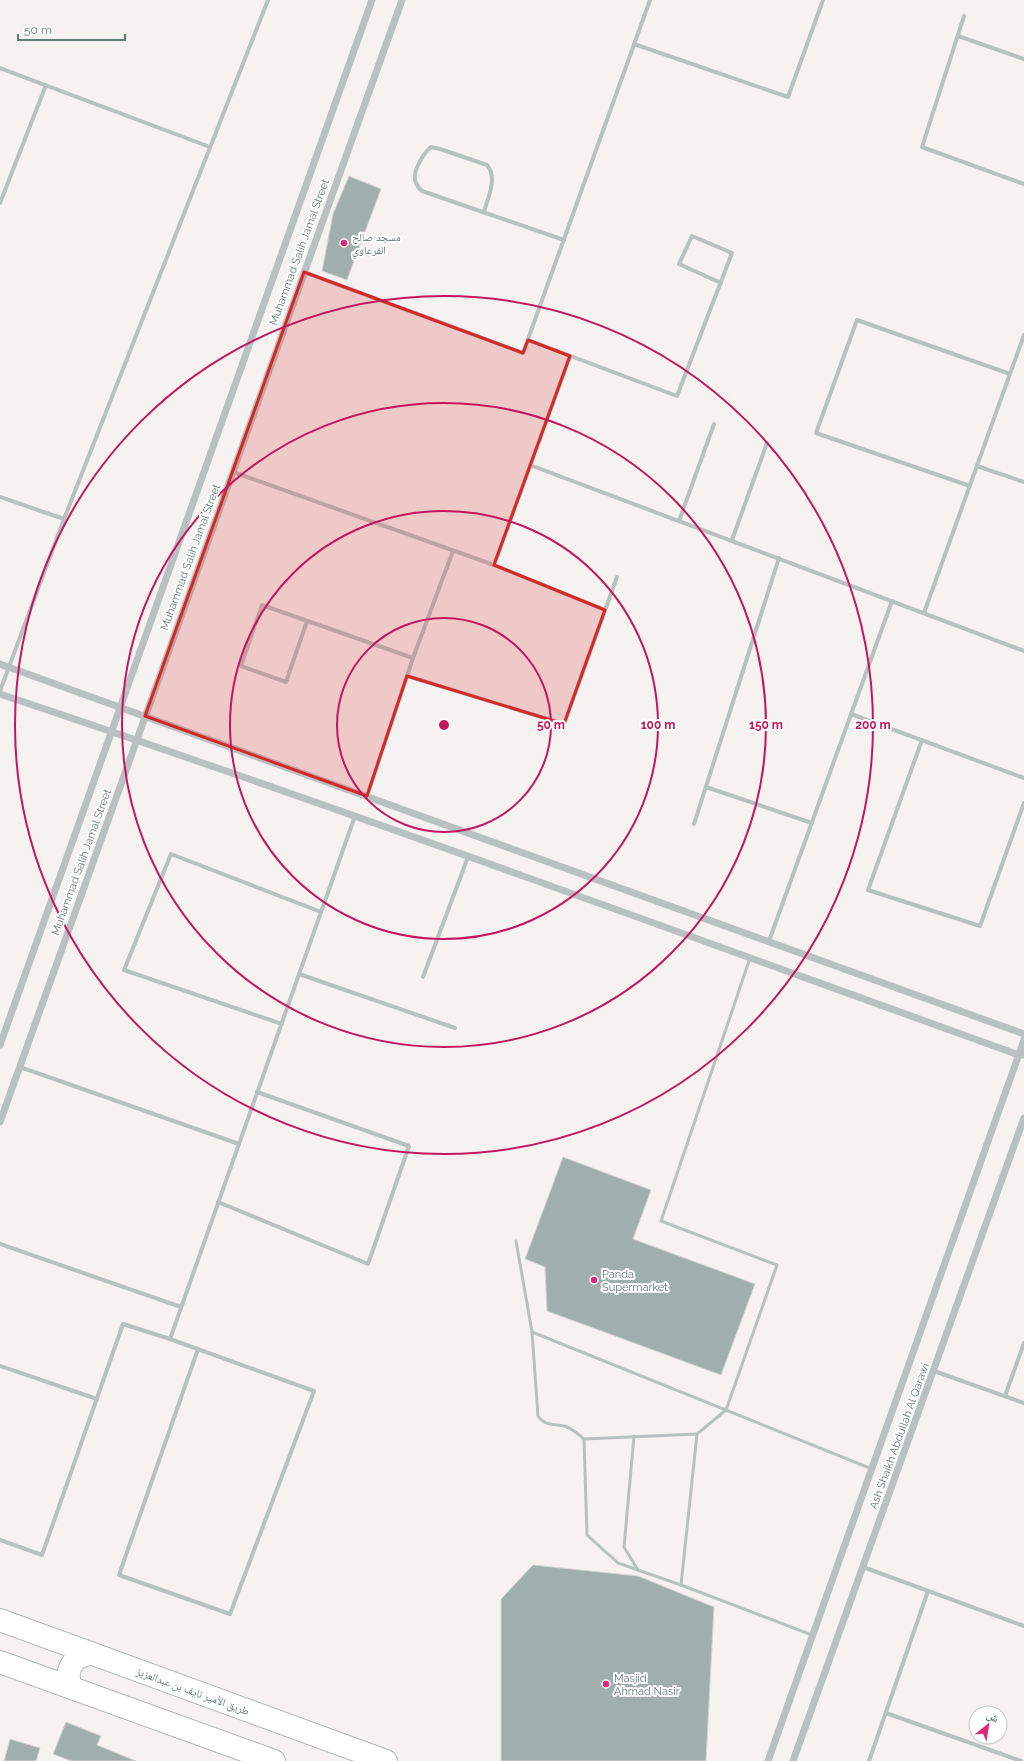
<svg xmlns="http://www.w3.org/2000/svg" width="1024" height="1761" font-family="Raleway,'Noto Naskh Arabic',sans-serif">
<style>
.building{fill:#a0afab;stroke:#d6d4d4}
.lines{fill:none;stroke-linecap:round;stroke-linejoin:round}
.primary-casing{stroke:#adb6b4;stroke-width:24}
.service{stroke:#b9c1c0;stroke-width:3}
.minor{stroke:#b9c1c0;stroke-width:4}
.tertiary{stroke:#b9c1c0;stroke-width:7}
.primary{stroke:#fff;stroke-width:22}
.marked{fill:#d62828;fill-opacity:0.2;stroke:#d62828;stroke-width:3;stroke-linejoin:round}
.ring{fill:none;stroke:#c2185b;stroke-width:2}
.poi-dot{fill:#dd2877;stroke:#fff;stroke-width:1.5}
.labels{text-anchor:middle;stroke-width:4;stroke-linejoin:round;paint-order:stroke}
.poi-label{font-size:11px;fill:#607b76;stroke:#fff;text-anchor:start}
.street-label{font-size:11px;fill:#607b76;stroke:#fff}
.centre{fill:#c2185b;stroke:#fff;stroke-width:2}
.ring-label{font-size:12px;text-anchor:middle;font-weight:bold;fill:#c2185b;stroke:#fff;stroke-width:4;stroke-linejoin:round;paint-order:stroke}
</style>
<rect width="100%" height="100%" fill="#f5f2f1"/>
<g class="building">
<path d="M349,176l32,13 -34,91 -25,-9 11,-57z"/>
<path d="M563,1157l88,33 -18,49 122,45 -34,91 -174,-64 -2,-44 -20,-8z"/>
<path d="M533,1565l105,11 76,31 -8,154h-205v-162z"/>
<path d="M66,1722l35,14 -4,9 39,16h-65l-18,-7z"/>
<path d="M10,1739l30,9 -4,13h-32z"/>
</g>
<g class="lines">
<defs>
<g id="primary">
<path d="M0,1620l386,141"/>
<path d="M0,1662l274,99"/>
<path d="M72,1688c-9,-17 1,-33 20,-34"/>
</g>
</defs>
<use href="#primary" class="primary-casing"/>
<g class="service">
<path d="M750,958l-89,263 116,44 -51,145 -29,24 -16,151 131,50"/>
<path d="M516,1241l16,91 340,137"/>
<path d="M532,1332l6,84c7,11 18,7 29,11 7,3 11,7 17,12"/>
<path d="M634,1436l-10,111 14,23"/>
<path d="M681,1585l-63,-22 -31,-28 -3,-96 113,-5"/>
</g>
<g class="minor">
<path d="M964,16l-42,131 102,37"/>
<path d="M958,36l66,23"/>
<path d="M634,44l154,53 35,-97"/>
<path d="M0,68l210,79"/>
<path d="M0,203l46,-118"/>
<path d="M484,212c4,-15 14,-34 3,-47l-47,-16 -9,-2c-8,7 -20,26 -15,36 1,3 4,6 6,8l142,49"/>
<path d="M304,272l219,81 127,-353"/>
<path d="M528,340l149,56 55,-143 -40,-17 -13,28 42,19"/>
<path d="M530,465l494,186"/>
<path d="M977,466l47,16"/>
<path d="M233,472l261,93 111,45"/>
<path d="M970,486l-154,-53 41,-113 153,54"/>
<path d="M0,497l64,22"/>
<path d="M679,521l35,-97"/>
<path d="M732,540l35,-97"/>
<path d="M494,565l76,-209"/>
<path d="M924,613l100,-278"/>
<path d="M307,621l-21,61 -45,-16 21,-61 151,53"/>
<path d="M407,676l157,48 53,-147"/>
<path d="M0,691l64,-172 204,-519"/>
<path d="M851,714l173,64"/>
<path d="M922,740l-54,150 112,36 44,-123"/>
<path d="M706,787l106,36"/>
<path d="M367,796l46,-138 40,-107"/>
<path d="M694,824l85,-266"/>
<path d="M769,941l123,-340"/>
<path d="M299,974l156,54"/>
<path d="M423,977l45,-120"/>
<path d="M282,1024l-158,-54 47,-116 150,58"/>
<path d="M20,1067l219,77"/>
<path d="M218,1202l150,62 41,-118 -152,-54"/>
<path d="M0,1244l181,63"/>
<path d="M170,1339l185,-523"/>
<path d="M0,1366l97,33"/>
<path d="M934,1371l90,32"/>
<path d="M1005,1396l19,-53"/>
<path d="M0,1540l42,15 81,-231 47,15 144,52 -84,223 -111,-39 79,-226"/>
<path d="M863,1567l161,59"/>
<path d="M886,1713l135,48"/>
<path d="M869,1761l59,-170"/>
</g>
<g class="tertiary">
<path d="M0,664l1024,370"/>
<path d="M0,694c342,114 680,239 1019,361h5"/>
<path d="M0,1045l372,-1045"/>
<path d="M0,1122l402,-1122"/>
<path d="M768,1761l256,-721"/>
<path d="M793,1761l231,-643"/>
</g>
<use href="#primary" class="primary"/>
</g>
<path class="marked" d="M304,272l219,81 5,-13 42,16 -76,209 111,45 -41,114 -157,-48 -40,120 -222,-80z"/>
<g class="ring">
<circle cx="444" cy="725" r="107"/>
<circle cx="444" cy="725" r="214"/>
<circle cx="444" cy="725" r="322"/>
<circle cx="444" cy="725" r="429"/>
</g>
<g class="poi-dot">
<circle cx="344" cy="243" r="4"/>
<circle cx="594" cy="1280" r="4"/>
<circle cx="606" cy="1684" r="4"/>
</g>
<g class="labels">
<g class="poi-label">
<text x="352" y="241">مسجد صالح<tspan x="352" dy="13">القرعاوي</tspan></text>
<text x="602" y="1278">Panda<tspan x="602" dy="13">Supermarket</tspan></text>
<text x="614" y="1682">Masjid<tspan x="614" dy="13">Ahmad Nasir</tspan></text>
</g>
<g class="street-label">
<text transform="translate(299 252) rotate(-70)" y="4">Muhammad Salih Jamal Street</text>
<text transform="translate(190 557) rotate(-70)" y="4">Muhammad Salih Jamal Street</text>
<text transform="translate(81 862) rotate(-70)" y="4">Muhammad Salih Jamal Street</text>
<text transform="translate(899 1436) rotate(-70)" y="4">Ash Shaikh Abdullah Al Qarawi</text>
<text transform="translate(193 1691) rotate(20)" y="4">طريق الأمير نايف بن عبدالعزيز</text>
</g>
</g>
<circle cx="444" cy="725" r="6" class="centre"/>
<g class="ring-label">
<text x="551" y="729">50 m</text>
<text x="658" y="729">100 m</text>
<text x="766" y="729">150 m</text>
<text x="873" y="729">200 m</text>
</g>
<g transform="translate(988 1725) rotate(30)"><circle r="19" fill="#ffffff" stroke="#bfcac8"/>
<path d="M0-3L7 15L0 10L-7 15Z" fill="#dd2877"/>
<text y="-6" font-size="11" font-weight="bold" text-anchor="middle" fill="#607b76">ش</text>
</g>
<path d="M18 34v6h107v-6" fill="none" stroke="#607b76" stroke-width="2"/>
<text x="24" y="34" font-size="12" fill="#607b76" stroke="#ffffff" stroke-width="3" paint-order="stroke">50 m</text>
</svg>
